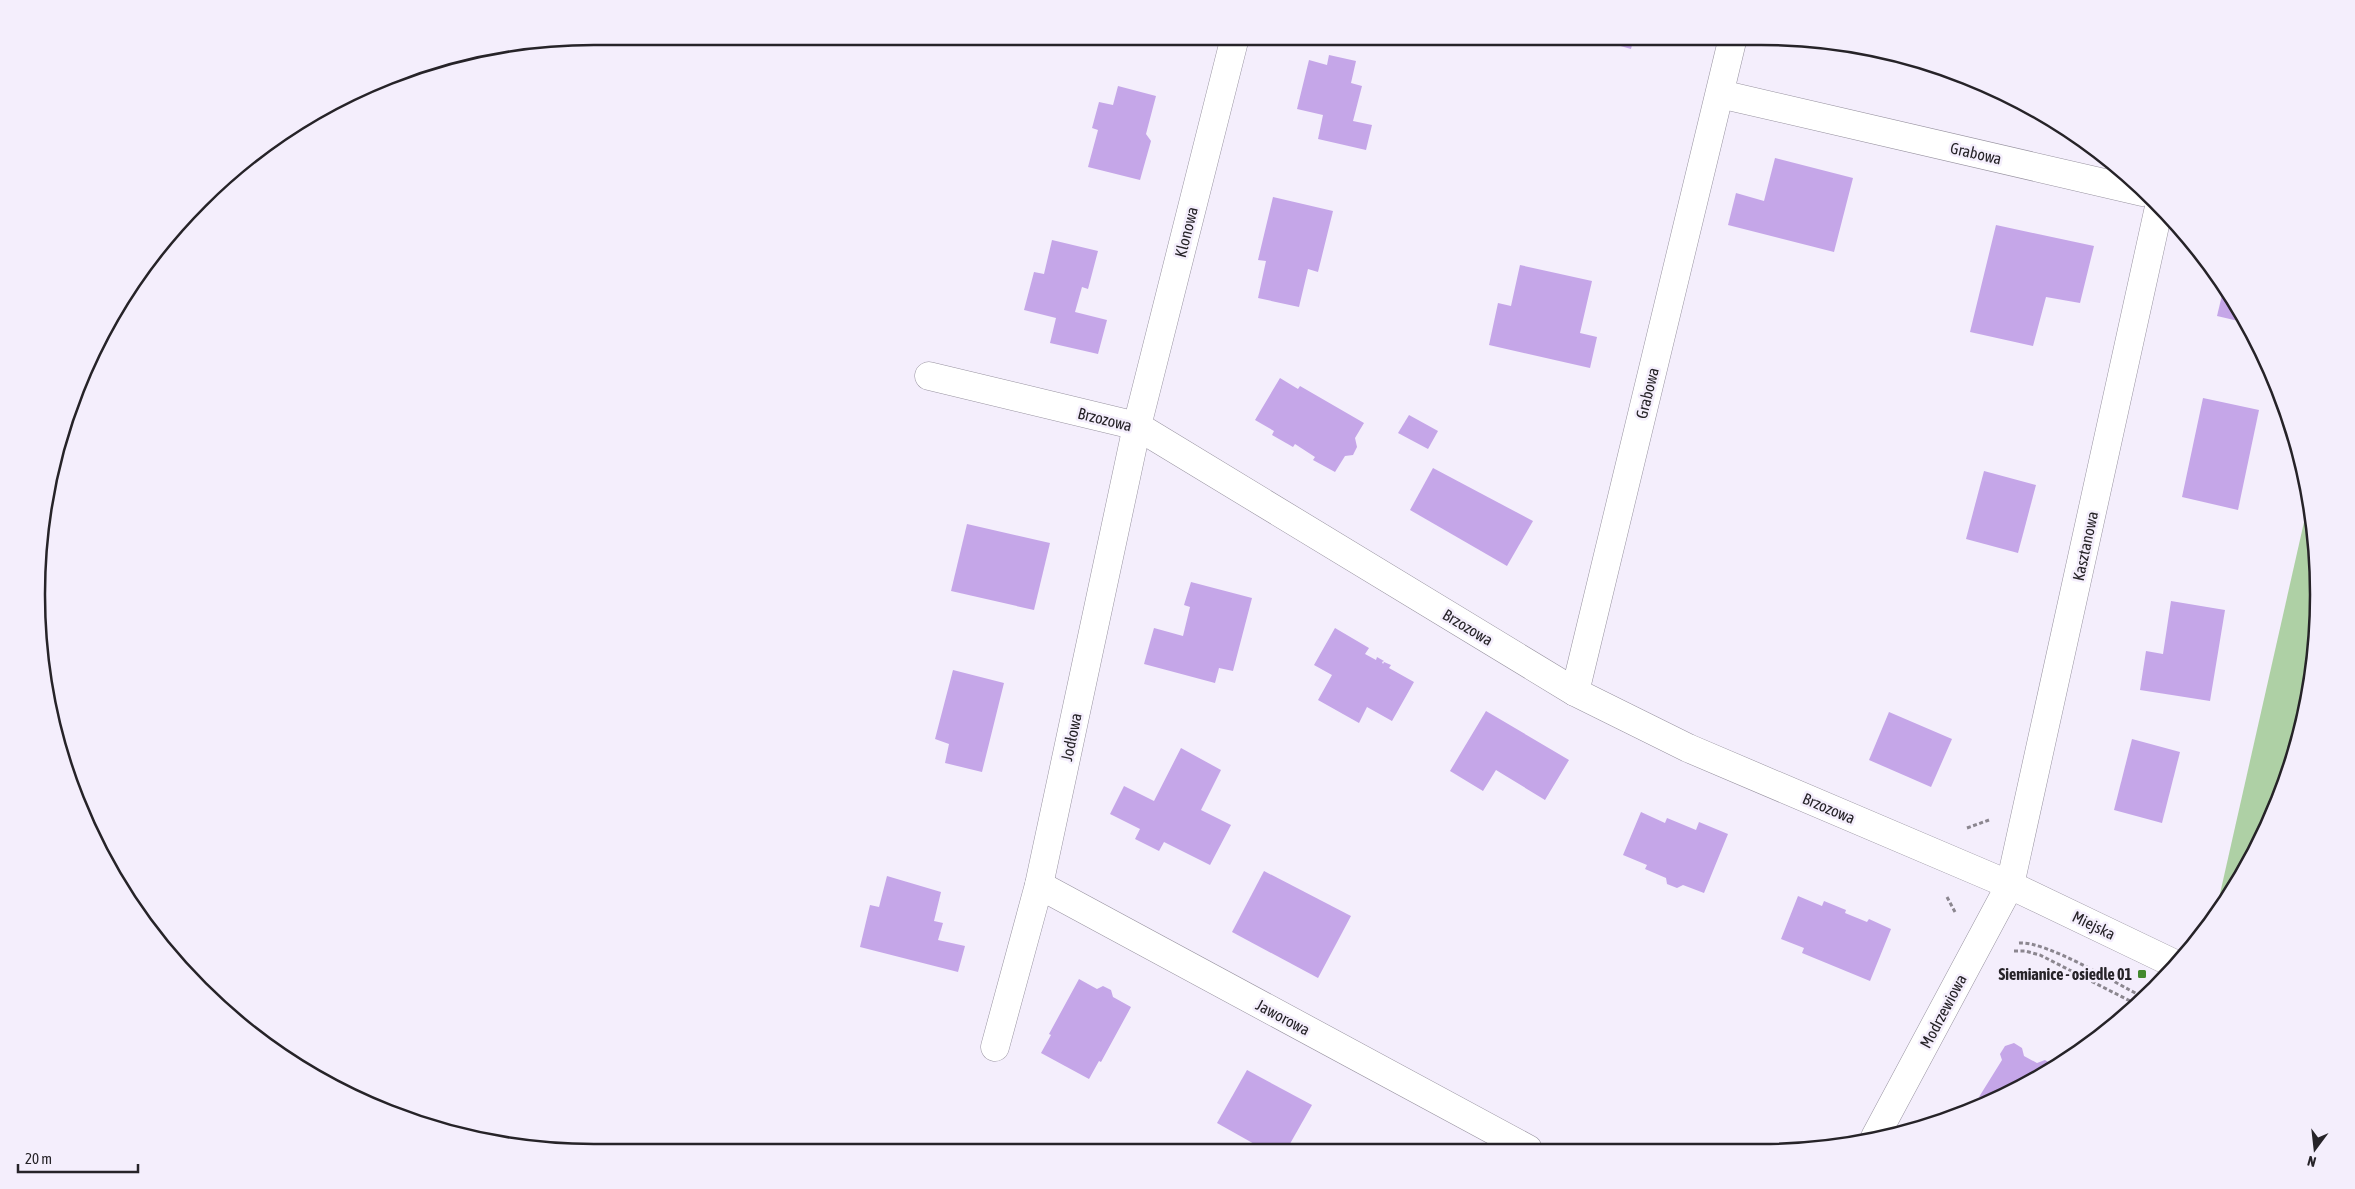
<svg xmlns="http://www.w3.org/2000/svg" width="2355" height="1189" font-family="'Asap Condensed',sans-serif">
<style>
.green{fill:#aed0a5}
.building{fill:#c5a6e8}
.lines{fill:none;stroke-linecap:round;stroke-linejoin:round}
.minor-casing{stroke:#9893a0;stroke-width:29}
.path{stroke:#8b868f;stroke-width:3;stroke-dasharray:4 2.5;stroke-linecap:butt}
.minor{stroke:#fff;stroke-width:28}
.poi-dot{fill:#43892e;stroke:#f4eefc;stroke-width:2}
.labels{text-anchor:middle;stroke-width:5;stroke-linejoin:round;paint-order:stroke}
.street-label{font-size:16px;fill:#262328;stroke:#f4eefc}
.poi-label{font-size:16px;font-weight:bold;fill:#262328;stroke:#f4eefc;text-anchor:end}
.rim{fill:none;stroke:#262328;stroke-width:2.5}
</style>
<rect width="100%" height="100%" fill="#f4eefc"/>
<path class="green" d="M2309,500l5,21 4,110 -18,108 -39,102 -44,66z"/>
<g class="building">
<path d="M1589,37h45l-3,12z"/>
<path d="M1329,55l27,6 -5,22 11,3 -9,35 19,4 -6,25 -48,-11 5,-24 -26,-6 12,-49 18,5z"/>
<path d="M1118,86l38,10 -10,38 5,7 -11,39 -52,-13 10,-37 -6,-2 7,-26 14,3z"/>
<path d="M1775,158l78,20 -19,74 -106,-27 8,-32 28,8z"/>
<path d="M1273,197l60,14 -15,61 -10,-3 -9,38 -41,-9 8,-37 -8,-1z"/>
<path d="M1996,225l98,21 -14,57 -34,-6 -13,49 -63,-14z"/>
<path d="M1052,240l46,11 -10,38 -6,-2 -7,25 32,8 -9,34 -48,-11 6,-25 -32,-8 10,-38 10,2z"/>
<path d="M1520,265l72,16 -12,52 17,4 -7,31 -101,-23 9,-42 13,3z"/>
<path d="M2224,287l20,28 3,8 -30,-7z"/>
<path d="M1280,378l18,11 2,-3 64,37 -9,15 2,9 -4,8 -8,1 -10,16 -22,-12 2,-3 -20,-13 -2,3 -21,-12 2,-4 -19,-11z"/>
<path d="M2203,398l56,12 -21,100 -56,-13z"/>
<path d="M1409,415l29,16 -10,18 -30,-16z"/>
<path d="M1433,468l100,53 -26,45 -97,-56z"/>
<path d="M1984,471l52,14 -18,68 -52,-14z"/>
<path d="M967,524l83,19 -16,67 -83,-19z"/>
<path d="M1191,582l61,16 -19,73 -14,-3 -4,15 -71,-19 10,-36 29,8 7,-29 -6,-2z"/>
<path d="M2171,601l54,9 -15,91 -70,-11 6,-39 17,3z"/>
<path d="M1335,628l34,20 -4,6 11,6 1,-3 7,4 -2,1 1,2 1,-2 7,3 -2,3 25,14 -22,39 -25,-14 -8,16 -41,-23 14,-25 -18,-10z"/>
<path d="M953,670l51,13 -22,89 -37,-9 4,-19 -14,-5z"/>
<path d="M1486,711l83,49 -24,40 -49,-30 -13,21 -33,-20z"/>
<path d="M1889,712l63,27 -21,48 -62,-27z"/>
<path d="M2132,739l48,13 -18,71 -48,-13z"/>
<path d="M1181,748l40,22 -20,40 30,15 -21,40 -46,-23 -5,9 -24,-12 5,-10 -30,-15 14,-28 30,15z"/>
<path d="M1641,812l24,11 2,-5 29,12 3,-8 29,12 -24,59 -21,-8 -6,3 -10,-4 -1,-6 -21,-9 2,-4 -24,-10z"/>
<path d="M1264,871l87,45 -33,62 -86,-46z"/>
<path d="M887,876l54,16 -7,29 9,2 -5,17 27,6 -7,26 -98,-25 10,-42 9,2z"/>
<path d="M1798,896l24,10 2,-5 22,9 -1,3 22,9 2,-3 22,10 -21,52 -68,-28 2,-5 -23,-9z"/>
<path d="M1079,979l18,10 6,-3 8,4 2,7 18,10 -30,55 -2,-1 -10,18 -48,-26 10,-18 -2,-1z"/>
<path d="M2014,1043l8,5 2,8 13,7 8,-3 8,5 -72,41 3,-6 -5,-3 23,-37 -2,-6 5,-8z"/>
<path d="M1247,1070l65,35 -25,44 -22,1 -48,-27z"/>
</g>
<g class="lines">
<defs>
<g id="minor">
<path d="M1720,94l423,98"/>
<path d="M929,376l208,50 438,266 113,56 322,137 167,80"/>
<path d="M1575,692l158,-655"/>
<path d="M1039,885l489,264"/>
<path d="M995,1047l44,-162 98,-459 98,-389"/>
<path d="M1875,1137l135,-252 149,-678"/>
</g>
</defs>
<use href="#minor" class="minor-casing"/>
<g class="path">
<path d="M1967,828l22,-8"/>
<path d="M1947,897l8,15"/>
<path d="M2019,943c28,-2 96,40 124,54"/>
<path d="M2014,951h11l15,4 96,49"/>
</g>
<use href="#minor" class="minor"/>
</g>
<rect class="poi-dot" x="2137" y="969" width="10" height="10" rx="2.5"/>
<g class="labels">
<g class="street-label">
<text transform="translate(1976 153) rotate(13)" y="6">Grabowa</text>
<text transform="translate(1186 232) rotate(-76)" y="6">Klonowa</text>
<text transform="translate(1647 393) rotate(-76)" y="6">Grabowa</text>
<text transform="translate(1105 419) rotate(14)" y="6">Brzozowa</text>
<text transform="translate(2085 546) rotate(-78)" y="6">Kasztanowa</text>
<text transform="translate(1468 627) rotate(31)" y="6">Brzozowa</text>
<text transform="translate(1071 737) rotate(-78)" y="6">Jodłowa</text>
<text transform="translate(1829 808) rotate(23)" y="6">Brzozowa</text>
<text transform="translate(2094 925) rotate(26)" y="6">Miejska</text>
<text transform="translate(1943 1011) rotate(-62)" y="6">Modrzewiowa</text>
<text transform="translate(1283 1017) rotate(28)" y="6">Jaworowa</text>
</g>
<g class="poi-label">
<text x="2132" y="980">Siemianice - osiedle 01</text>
</g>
</g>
<path d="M0 0H2355V1189H0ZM594 45H1761A549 549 0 0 1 2310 594V595A549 549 0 0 1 1761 1144H594A549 549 0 0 1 45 595V594A549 549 0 0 1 594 45Z" fill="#f4eefc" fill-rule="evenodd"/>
<path class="rim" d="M594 45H1761A549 549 0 0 1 2310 594V595A549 549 0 0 1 1761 1144H594A549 549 0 0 1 45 595V594A549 549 0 0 1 594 45Z"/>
<g transform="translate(2315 1149) rotate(195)" stroke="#f4eefc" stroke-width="4" paint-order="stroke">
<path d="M0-4L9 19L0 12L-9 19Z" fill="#262328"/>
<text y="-8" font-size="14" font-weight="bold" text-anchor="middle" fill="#262328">N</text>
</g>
<path d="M18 1164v8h120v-8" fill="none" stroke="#262328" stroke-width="2.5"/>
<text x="25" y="1164" font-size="15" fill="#262328" stroke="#f4eefc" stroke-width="4" paint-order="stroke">20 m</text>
</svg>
